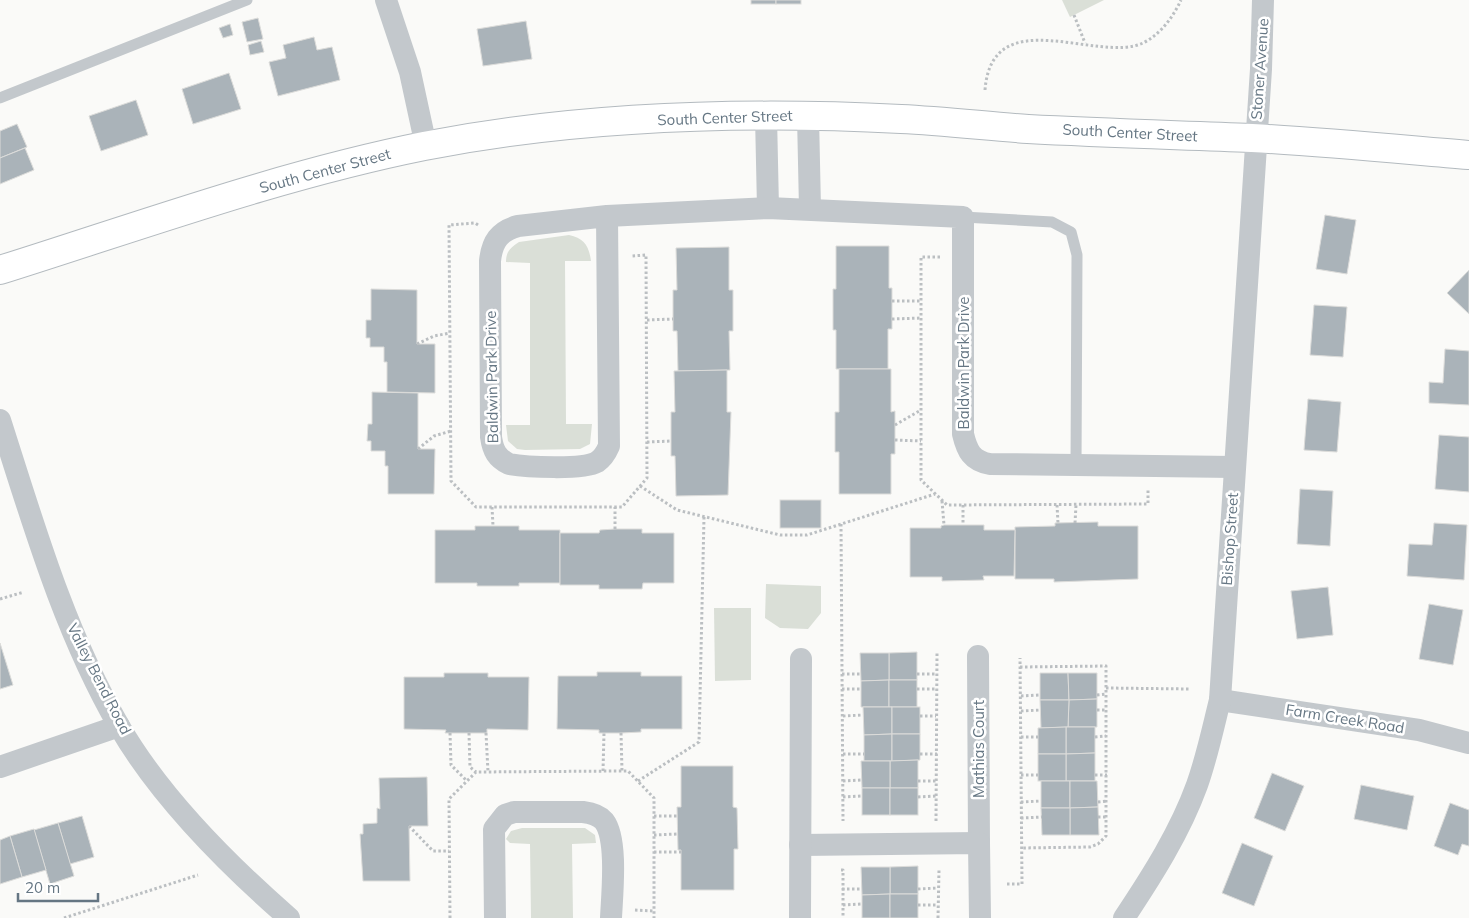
<svg xmlns="http://www.w3.org/2000/svg" width="1469" height="918" font-family="Mulish,sans-serif">
<style>
.green{fill:#dadfd7}
.building{fill:#aab3b9;stroke:#dcdcda}
.lines{fill:none;stroke-linecap:round;stroke-linejoin:round}
.secondary-casing{stroke:#b3babf;stroke-width:30}
.path{stroke:#bbbfc2;stroke-width:3;stroke-dasharray:2.5 2.5;stroke-linecap:butt}
.lane{stroke:#c3c8cc;stroke-width:11}
.street{stroke:#c3c8cc;stroke-width:22}
.secondary{stroke:#fff;stroke-width:28}
.labels{text-anchor:middle;stroke-width:5;stroke-linejoin:round;paint-order:stroke}
.street-label{font-size:15px;fill:#657683;stroke:#fff}
</style>
<rect width="100%" height="100%" fill="#fafaf8"/>
<g class="green">
<path d="M1062,0h42l-34,17z"/>
<path d="M569,235c15,3 20,11 22,26h-26l1,163h26l-2,20 -10,5 -55,1 -8,-1 -9,-8 -2,-16h24v-162l-24,-1c0,-10 4,-14 13,-20z"/>
<path d="M766,584l55,2v27l-13,16 -28,-1 -15,-10z"/>
<path d="M714,608h37v72l-36,1z"/>
<path d="M522,828h63l10,7 1,8 -24,1 1,74h-42l-1,-74 -20,-1 -4,-4 5,-8z"/>
</g>
<g class="building">
<rect x="751" y="0" width="25" height="4"/>
<rect x="776" y="0" width="25" height="4"/>
<path d="M258,18l5,21 -16,3 -5,-20z"/>
<path d="M526,21l6,38 -49,7 -6,-37z"/>
<path d="M230,24l3,11 -10,3 -4,-10z"/>
<path d="M314,37l3,13 15,-3 8,33 -62,16 -9,-34 17,-4 -3,-13z"/>
<path d="M261,41l3,11 -14,3 -2,-10z"/>
<path d="M229,73l12,36 -48,15 -11,-35z"/>
<path d="M136,100l12,35 -47,16 -12,-35z"/>
<path d="M17,124l10,23 -27,11v-27z"/>
<path d="M25,148l9,22 -34,14v-26z"/>
<path d="M1325,215l31,5 -9,54 -31,-5z"/>
<path d="M836,246h53v42h3v41h-4v40h-52v-39h-3v-41h3z"/>
<path d="M729,247v43h4v41h-4l1,39 -52,1 -1,-40h-4v-41h4l-1,-42z"/>
<path d="M1469,270v44l-22,-21z"/>
<path d="M371,289l46,1v54h18v49l-48,-1v-30h-3v-15h-14v-9h-4v-18h5z"/>
<path d="M1314,305l33,2 -4,50 -33,-2z"/>
<path d="M1445,349l24,2v54l-40,-2v-21l14,1z"/>
<path d="M839,369h52v43l4,-1v43h-4v40h-52v-42h-4v-40h4z"/>
<path d="M727,370v42h4l-3,83 -52,1 -1,-40h-4v-44h4l-1,-41z"/>
<path d="M372,392l46,1v56h17l-1,45h-46v-28h-3v-15h-14v-10h-4l1,-17h4z"/>
<path d="M1308,399l33,3 -4,50 -33,-2z"/>
<path d="M1439,435l30,2v55l-34,-3z"/>
<path d="M1300,489l33,2 -3,55 -33,-2z"/>
<rect x="780" y="500" width="41" height="28"/>
<path d="M1098,522v4h40v53l-84,3v-3h-39v-52l40,-1v-3z"/>
<path d="M1434,523l33,2 -3,55 -57,-4 2,-32 23,1z"/>
<path d="M944,525h40v5h31l-1,46h-31l1,4 -42,1v-4h-32v-49h31v-2z"/>
<path d="M475,526h44v4h41v53h-41v3h-42v-3h-42v-53h40z"/>
<path d="M615,529h27v4h32v50h-31l-1,6h-43v-4h-39v-52h39l1,-3z"/>
<path d="M1328,587l5,48 -36,4 -6,-48z"/>
<path d="M1429,604l34,6 -10,55 -34,-6z"/>
<path d="M0,643l13,42 -13,4z"/>
<path d="M917,652v28h-28v-27z"/>
<path d="M860,653h29v27l-28,1z"/>
<path d="M597,672h44v4h41v53h-41v3l-20,1h-22v-3l-42,-1 1,-53h39z"/>
<path d="M444,673h44v4h41l-1,53 -41,-1v4h-42l1,-3 -42,-1v-52h40z"/>
<path d="M1040,673h28l1,27h-29z"/>
<path d="M1068,673h29v26l-28,1z"/>
<path d="M889,680v27h-28v-26z"/>
<rect x="889" y="680" width="28" height="27"/>
<path d="M1097,699v28h-29l1,-27z"/>
<path d="M1040,700h29l-1,27 -27,1z"/>
<path d="M863,707h29v27l-28,1z"/>
<rect x="892" y="707" width="28" height="27"/>
<path d="M1066,727h29v26l-29,1z"/>
<path d="M1066,727v27h-28v-26z"/>
<path d="M892,734v27h-28v-26z"/>
<path d="M892,734h28v26l-28,1z"/>
<path d="M1095,753v28h-29v-27z"/>
<rect x="1038" y="754" width="28" height="27"/>
<path d="M918,760v28h-28v-27z"/>
<path d="M861,761h29v27h-28z"/>
<path d="M681,766h52v41l4,1 1,41h-4v41h-53v-40h-3l-1,-43h4z"/>
<path d="M1272,773l32,13 -19,45 -31,-13z"/>
<path d="M427,777l1,49h-19l1,55h-47l-3,-47h3v-10l14,-1v-15l3,1 -1,-31z"/>
<rect x="1041" y="781" width="29" height="27"/>
<path d="M1070,781h27l1,26 -28,1z"/>
<path d="M1361,785l53,11 -7,34 -53,-11z"/>
<rect x="862" y="788" width="28" height="27"/>
<rect x="890" y="788" width="28" height="27"/>
<path d="M1450,803l19,7v36l-7,-2 -4,11 -24,-9z"/>
<path d="M1098,807l1,28h-29v-27z"/>
<path d="M1041,808h29v27h-28z"/>
<path d="M82,816l12,41 -24,7 -12,-41z"/>
<path d="M58,823l16,53 -24,8 -16,-54z"/>
<path d="M34,829l12,41 -24,7 -12,-41z"/>
<path d="M10,836l12,41 -22,7v-44z"/>
<path d="M1242,843l31,13 -19,50 -32,-13z"/>
<path d="M918,866v28h-28v-27z"/>
<path d="M861,867h29v27l-28,1z"/>
<path d="M890,894v24h-28v-23z"/>
<rect x="890" y="894" width="28" height="24"/>
</g>
<g class="lines">
<defs>
<path id="secondary" d="M0,270c140,-44 280,-95 424,-124 155,-30 319,-35 477,-27 42,2 85,7 127,10 75,4 150,6 224,9 73,4 145,11 217,17"/>
</defs>
<use href="#secondary" class="secondary-casing"/>
<g class="path">
<path d="M1074,15l11,28"/>
<path d="M985,90c7,-90 113,-26 158,-47 18,-9 30,-26 38,-43"/>
<path d="M478,225l-3,-2 -26,2 2,256 25,26h146l25,-29 -1,-223 -15,1"/>
<path d="M940,257h-19v223l26,25 201,-1v-14"/>
<path d="M892,301h29"/>
<path d="M892,319l29,-1"/>
<path d="M647,320l26,-1"/>
<path d="M417,344l17,-8 16,-3"/>
<path d="M895,425l26,-15"/>
<path d="M895,440l26,1"/>
<path d="M647,442l25,-1"/>
<path d="M418,449l16,-13 17,-5"/>
<path d="M640,486l37,24 103,25h27l128,-41"/>
<path d="M942,501l2,24"/>
<path d="M963,505v20"/>
<path d="M1057,505l1,18"/>
<path d="M492,507l1,19"/>
<path d="M1075,523l1,-18"/>
<path d="M841,524l2,297"/>
<path d="M615,529v-22"/>
<path d="M0,599l24,-7"/>
<path d="M1020,667l86,-1v170l-8,8 -8,3 -68,1"/>
<path d="M842,674h19"/>
<path d="M917,674h20"/>
<path d="M1106,688l84,1"/>
<path d="M842,689h19"/>
<path d="M917,689h19"/>
<path d="M1097,695l9,-1"/>
<path d="M1021,696l19,-1"/>
<path d="M1097,710h9"/>
<path d="M1021,711l20,-1"/>
<path d="M843,716l20,-1"/>
<path d="M920,716h16"/>
<path d="M450,733l1,32 16,16"/>
<path d="M469,733l1,34 6,5"/>
<path d="M486,733l2,39"/>
<path d="M621,733l1,38"/>
<path d="M1021,737h17"/>
<path d="M1095,737l11,-1"/>
<path d="M843,754h21"/>
<path d="M920,754h17"/>
<path d="M603,771l1,-38"/>
<path d="M1021,775h17"/>
<path d="M1095,775h12"/>
<path d="M638,781l61,-39 5,-225"/>
<path d="M843,781l19,-1"/>
<path d="M918,781h18"/>
<path d="M843,797l19,-1"/>
<path d="M918,797l18,-1"/>
<path d="M1021,802l20,-1"/>
<path d="M1098,802l9,-1"/>
<path d="M654,816h24"/>
<path d="M1098,817h9"/>
<path d="M1021,818l21,-1"/>
<path d="M936,821l1,-169"/>
<path d="M409,826l24,25h16"/>
<path d="M654,835l23,-1"/>
<path d="M654,852h27"/>
<path d="M841,870h2v48"/>
<path d="M1007,884h15l-2,-226"/>
<path d="M842,889h19"/>
<path d="M918,889l20,-1"/>
<path d="M843,905l19,-1"/>
<path d="M918,905h19"/>
<path d="M635,910l19,1"/>
<path d="M64,918l134,-43"/>
<path d="M450,918l-1,-119 27,-27 146,-1h6l26,27v120"/>
<path d="M938,918l1,-48"/>
</g>
<g class="lane">
<path d="M0,98l247,-98"/>
<path d="M963,217l89,5 19,10 6,23 -1,211"/>
</g>
<g class="street">
<path d="M386,0l24,72 16,74"/>
<path d="M766,116l2,92"/>
<path d="M808,116l2,93"/>
<path d="M607,216l2,230c-3,7 -6,12 -12,16 -14,8 -71,5 -88,2 -12,-6 -16,-13 -18,-27l-1,-176c2,-19 9,-30 28,-35l89,-10 161,-8 195,9v217c4,17 9,27 27,30l244,3"/>
<path d="M0,420c33,103 64,211 119,306 41,71 108,138 170,192"/>
<path d="M978,656l1,187"/>
<path d="M1220,700l199,30 50,13"/>
<path d="M0,767l119,-41"/>
<path d="M800,845l179,-2 1,75"/>
<path d="M495,918l-1,-89 11,-14 9,-3h69c8,1 16,3 21,9 14,18 8,74 7,97"/>
<path d="M800,918l1,-259"/>
<path d="M1124,918c28,-42 56,-86 73,-133 10,-28 16,-57 23,-85l41,-631 2,-69"/>
</g>
<use href="#secondary" class="secondary"/>
</g>
<g class="labels">
<g class="street-label">
<text transform="translate(1260 69) rotate(-86)" y="5">Stoner Avenue</text>
<text transform="translate(725 118) rotate(-2)" y="5">South Center Street</text>
<text transform="translate(1130 133) rotate(3)" y="5">South Center Street</text>
<text transform="translate(325 171) rotate(-15)" y="5">South Center Street</text>
<text transform="translate(964 363) rotate(-90)" y="5">Baldwin Park Drive</text>
<text transform="translate(492 377) rotate(-91)" y="5">Baldwin Park Drive</text>
<text transform="translate(1230 539) rotate(-86)" y="5">Bishop Street</text>
<text transform="translate(99 679) rotate(63)" y="5">Valley Bend Road</text>
<text transform="translate(1345 719) rotate(9)" y="5">Farm Creek Road</text>
<text transform="translate(979 749) rotate(-90)" y="5">Mathias Court</text>
</g>
</g>
<path d="M18 893v8h80v-8" fill="none" stroke="#657683" stroke-width="2.5"/>
<text x="25" y="893" font-size="15" fill="#657683" stroke="#ffffff" stroke-width="4" paint-order="stroke">20 m</text>
</svg>
